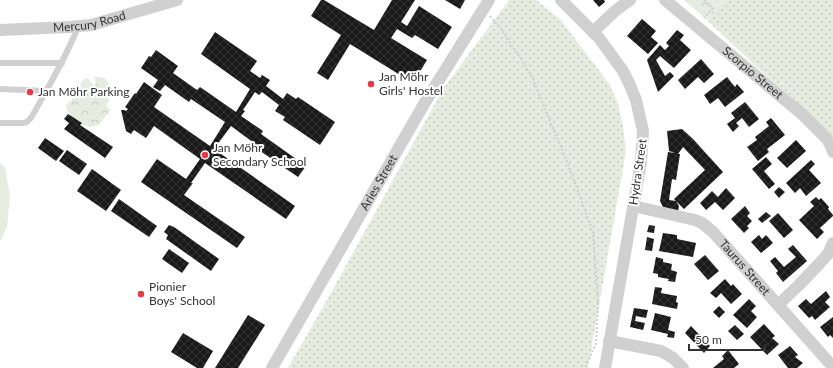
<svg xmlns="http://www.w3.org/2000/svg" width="833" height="368" font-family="Lato,sans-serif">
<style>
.grass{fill:url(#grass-dots)}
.forest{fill:url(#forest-crowns)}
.pitch{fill:#e6ecdf}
.building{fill:url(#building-cross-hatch)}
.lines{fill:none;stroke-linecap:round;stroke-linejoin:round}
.path{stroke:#cdcdcd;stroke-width:2;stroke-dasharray:2 2;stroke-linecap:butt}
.lane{stroke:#d0d0d0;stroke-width:6}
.street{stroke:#d0d0d0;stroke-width:12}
.poi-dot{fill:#e63946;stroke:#fff;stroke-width:1.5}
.labels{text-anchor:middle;stroke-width:4;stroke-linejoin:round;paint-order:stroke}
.street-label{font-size:12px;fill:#333;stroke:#fff}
.poi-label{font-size:12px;fill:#333;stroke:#fff;text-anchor:start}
</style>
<defs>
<pattern id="grass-dots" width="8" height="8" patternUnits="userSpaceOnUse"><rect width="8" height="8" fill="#e6ecdf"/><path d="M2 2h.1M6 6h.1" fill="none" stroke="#c6cbc0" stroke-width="1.8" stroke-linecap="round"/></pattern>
<pattern id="forest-crowns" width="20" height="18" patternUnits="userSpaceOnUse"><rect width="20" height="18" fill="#e6ecdf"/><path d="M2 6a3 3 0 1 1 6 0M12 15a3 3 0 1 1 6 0" fill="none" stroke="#c6cbc0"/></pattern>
<pattern id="building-cross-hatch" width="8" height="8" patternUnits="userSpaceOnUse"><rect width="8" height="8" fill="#1a1a1a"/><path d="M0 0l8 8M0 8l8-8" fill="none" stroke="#333"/></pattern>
</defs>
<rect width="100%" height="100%" fill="#fff"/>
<g class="grass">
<path d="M509,0h27l24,19 50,66 8,19 5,22 3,25 -38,217h-300l43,-75 112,-204z"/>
<path d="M725,0h108v139l-126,-119z"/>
</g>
<g class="forest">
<path d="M684,0h41l-18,20z"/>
<path d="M94,77c11,0 16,2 15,14l-3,2 -1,3 4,3v2l-3,5 4,3 -1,3 -10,13 -9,2 -5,-2 -3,1 -1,-4c-7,-2 -13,-8 -15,-16l2,-3 3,-2 2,-3h2l2,-8 5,-2 -2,-4 4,-5 3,-1 3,2 4,7 2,-4z"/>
</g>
<path class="pitch" d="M0,163l5,5 5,28 -3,31 -7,15z"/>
<g class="building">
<path d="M321,0h3l50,30 18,-30h23l-14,22 6,4 12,-20 33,21 -14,22 -23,-14 -3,3 -15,-9 -6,9 36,22 -14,23 -63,-39 -22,36 -11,-7 24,-38 -30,-19z"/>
<path d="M445,0h20l-5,9z"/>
<path d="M593,0h11l1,2 -6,5z"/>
<path d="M642,19l14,12 -5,6 7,6 -10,11 -21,-18z"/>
<path d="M677,30l7,5 -4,5 11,10 -17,18 -14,-12 -4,4 9,16 5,-4 4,4 -16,16 -11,-32 13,-15 5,5 4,-4 -3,-3z"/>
<path d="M215,32l42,29 -7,10 10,7 2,-3 8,5 -4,6 17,13 4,-6 9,6 2,-2 37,25 -15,23 -37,-25 2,-3 -10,-6 4,-6 -17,-13 -3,3 -4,-3 -12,18 2,1 -4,5 22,15 -2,3 45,32 -8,11 -45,-31 1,-3 -23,-17 -17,23 81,57 -9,13 -81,-56 -14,20h2l-9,12 61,42 -8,11 -96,-66 16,-23 29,20 14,-20 -46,-33 -8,12 -12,-8 -3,4 -5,-3 -5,-21h3l2,1 2,-2 -3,-2 10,-14 1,1 8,-12 18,13 -8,12 56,39 15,-24 -34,-23 -2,3 -24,-17 -5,6 -7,-4 5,-7 -17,-12 8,-12 2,1 5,-7 22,16 -5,7 24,17 3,-3 36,25 14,-23 -49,-35z"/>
<path d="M701,59l13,15 -10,9 -6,-6 -13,12 -7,-9z"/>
<path d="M727,77l8,10 2,-3 7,8 -19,15 -7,-9 -8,6 -6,-9z"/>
<path d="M745,102l14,17 -10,8 -7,-9 -6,5 3,3 -6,6 -6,-8 8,-6 -4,-5z"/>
<path d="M68,114l14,9 -2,2 33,22 -8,11 -41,-29 5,-6 -5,-4z"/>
<path d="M771,118l14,17 -18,14 2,3 -11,9 -11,-14 10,-7 -2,-3 14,-11 -3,-4z"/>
<path d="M682,129l11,10 30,33 -39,37 -10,-10 31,-29 -22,-23 -5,7h2l-4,26 -4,-1 -3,21 7,1 3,5 -1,5 -15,-4 -3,-6 8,-49 7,1 -6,-2 -2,-20z"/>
<path d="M45,138l19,13 -8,10 -18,-13z"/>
<path d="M796,140l10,11 -19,17 -10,-10z"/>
<path d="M67,150l20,14 -8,11 -20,-14z"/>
<path d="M766,157l6,7 -8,7 11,13 -6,5 -17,-20z"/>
<path d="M811,160l4,4 -6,6 12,13 -15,13 -6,-8 -5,5 -9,-10z"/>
<path d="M92,169l29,21 -15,21 -29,-20z"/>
<path d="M779,187l6,5 -6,6 -5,-6z"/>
<path d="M726,188l9,10 -12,12 -8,-8 -9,8 -6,-7 12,-12 6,6z"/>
<path d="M816,197l3,3 2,-2 8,9 -1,2 5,6v1l-13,12 4,4 -7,7 -18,-19 15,-14 -4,-4z"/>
<path d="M119,199l38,27 -8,11 -38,-26z"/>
<path d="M745,206l5,7 -3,3 5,5 -5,5 2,2 -5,5 -13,-14z"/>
<path d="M766,212l5,4 -9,7 -4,-4z"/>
<path d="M778,213l15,17 -9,8 -15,-17z"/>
<path d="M169,225l5,2 45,32 -8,12 -45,-32 2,-4 -4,-3z"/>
<path d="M649,225l6,1 -1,7 -7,-1z"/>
<path d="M663,233l14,2v4l19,4 -3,14 -34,-6z"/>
<path d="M759,235l3,4 4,-4 7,8 -12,10 -10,-11z"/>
<path d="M647,237l7,2 -2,12 -7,-1z"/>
<path d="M793,245l14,16 -24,21 -7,-9 2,-2 -8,-10 5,-4 9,10 12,-10 -8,-8z"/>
<path d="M169,249l20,14 -7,10 -20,-14z"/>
<path d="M705,255l14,16 -11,9 -14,-16z"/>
<path d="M656,257l7,2v3l9,2 -1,6 6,2 -2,10 -7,-1 1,-2 -11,-2v-3l-5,-1z"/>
<path d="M725,279l6,7 2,-2 9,10 -11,10 -10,-11 -5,5 -6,-5z"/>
<path d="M655,287l7,1 -1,5 16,3 -1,6 2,1 -1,6 -25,-5z"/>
<path d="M826,291l4,6 -5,5 5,5 -15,13 -3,-4 -3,2 -11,-12 8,-7 5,5z"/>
<path d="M749,299l7,7 -5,5 6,6 -10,11 -14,-13z"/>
<path d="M719,306l6,6 -6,6 -6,-6z"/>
<path d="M634,308l14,2 -2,8 -10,-2 -1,5 10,2 -2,7 -13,-3z"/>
<path d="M655,313l16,4 -3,13 7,2 -1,6 -7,-1 1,-3 -17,-4z"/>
<path d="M248,315l17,10 -27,43h-23z"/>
<path d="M833,317v21l-3,-3 -2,2 -8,-10z"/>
<path d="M764,324l11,12 -3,2 7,6 -12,11 -17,-18z"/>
<path d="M735,325l9,9 -7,6 -9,-9z"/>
<path d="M691,326l19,20 -6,7 -19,-20z"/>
<path d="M183,333l30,18 -10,17h-6l-26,-16z"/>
<path d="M790,346l8,9 -3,2 8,6 -6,5h-9l-10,-13z"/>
<path d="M728,350l11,14 -5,4h-21l11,-9 -2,-3z"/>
</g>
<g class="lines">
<g class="path">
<path d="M704,0l9,8 -9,10"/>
<path d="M490,16l11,13 29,44 36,86 27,73 5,73 -2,38 -11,25"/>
</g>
<g class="lane">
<path d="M0,63h62"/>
<path d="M0,89l47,2"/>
<path d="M0,123h22l5,-1 4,-4c17,-30 34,-59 47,-91"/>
</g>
<g class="street">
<path d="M561,0l38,38 24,33 6,12 7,17 7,31 -2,31 -36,206"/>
<path id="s1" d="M665,0l138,115 23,23 4,6 3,8"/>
<path id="s2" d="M0,30l69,-3 22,-2 86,-25"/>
<path d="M593,32l22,-21 15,-11"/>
<path id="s3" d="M633,206l62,14 7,3 11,9 120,135"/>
<path d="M778,305l22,-21 19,-20 9,-10 5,-11"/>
<path d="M609,341l52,10 12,7 10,10"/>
<path id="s4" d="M272,368l152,-264 65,-104"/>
</g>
</g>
<g class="poi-dot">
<circle cx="371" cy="84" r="4"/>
<circle cx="30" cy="92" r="4"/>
<circle cx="205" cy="155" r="4"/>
<circle cx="141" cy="294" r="4"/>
</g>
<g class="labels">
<g class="street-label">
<text dy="4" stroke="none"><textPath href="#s2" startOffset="90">Mercury Road</textPath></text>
<text dy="4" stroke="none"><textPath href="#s1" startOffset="114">Scorpio Street</textPath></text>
<text transform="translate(638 172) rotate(-82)" y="4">Hydra Street</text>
<text dy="4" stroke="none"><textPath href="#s4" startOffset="214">Aries Street</textPath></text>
<text dy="4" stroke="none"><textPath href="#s3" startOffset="133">Taurus Street</textPath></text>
</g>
<g class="poi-label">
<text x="379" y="81">Jan Möhr<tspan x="379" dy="14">Girls' Hostel</tspan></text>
<text x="38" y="96">Jan Möhr Parking</text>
<text x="213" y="152">Jan Möhr<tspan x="213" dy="14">Secondary School</tspan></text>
<text x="149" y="291">Pionier<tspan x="149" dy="14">Boys' School</tspan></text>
</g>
</g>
<path d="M689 344v6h76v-6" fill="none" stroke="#333333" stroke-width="2"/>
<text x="695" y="344" font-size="12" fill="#333333" stroke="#ffffff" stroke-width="3" paint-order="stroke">50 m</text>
</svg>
